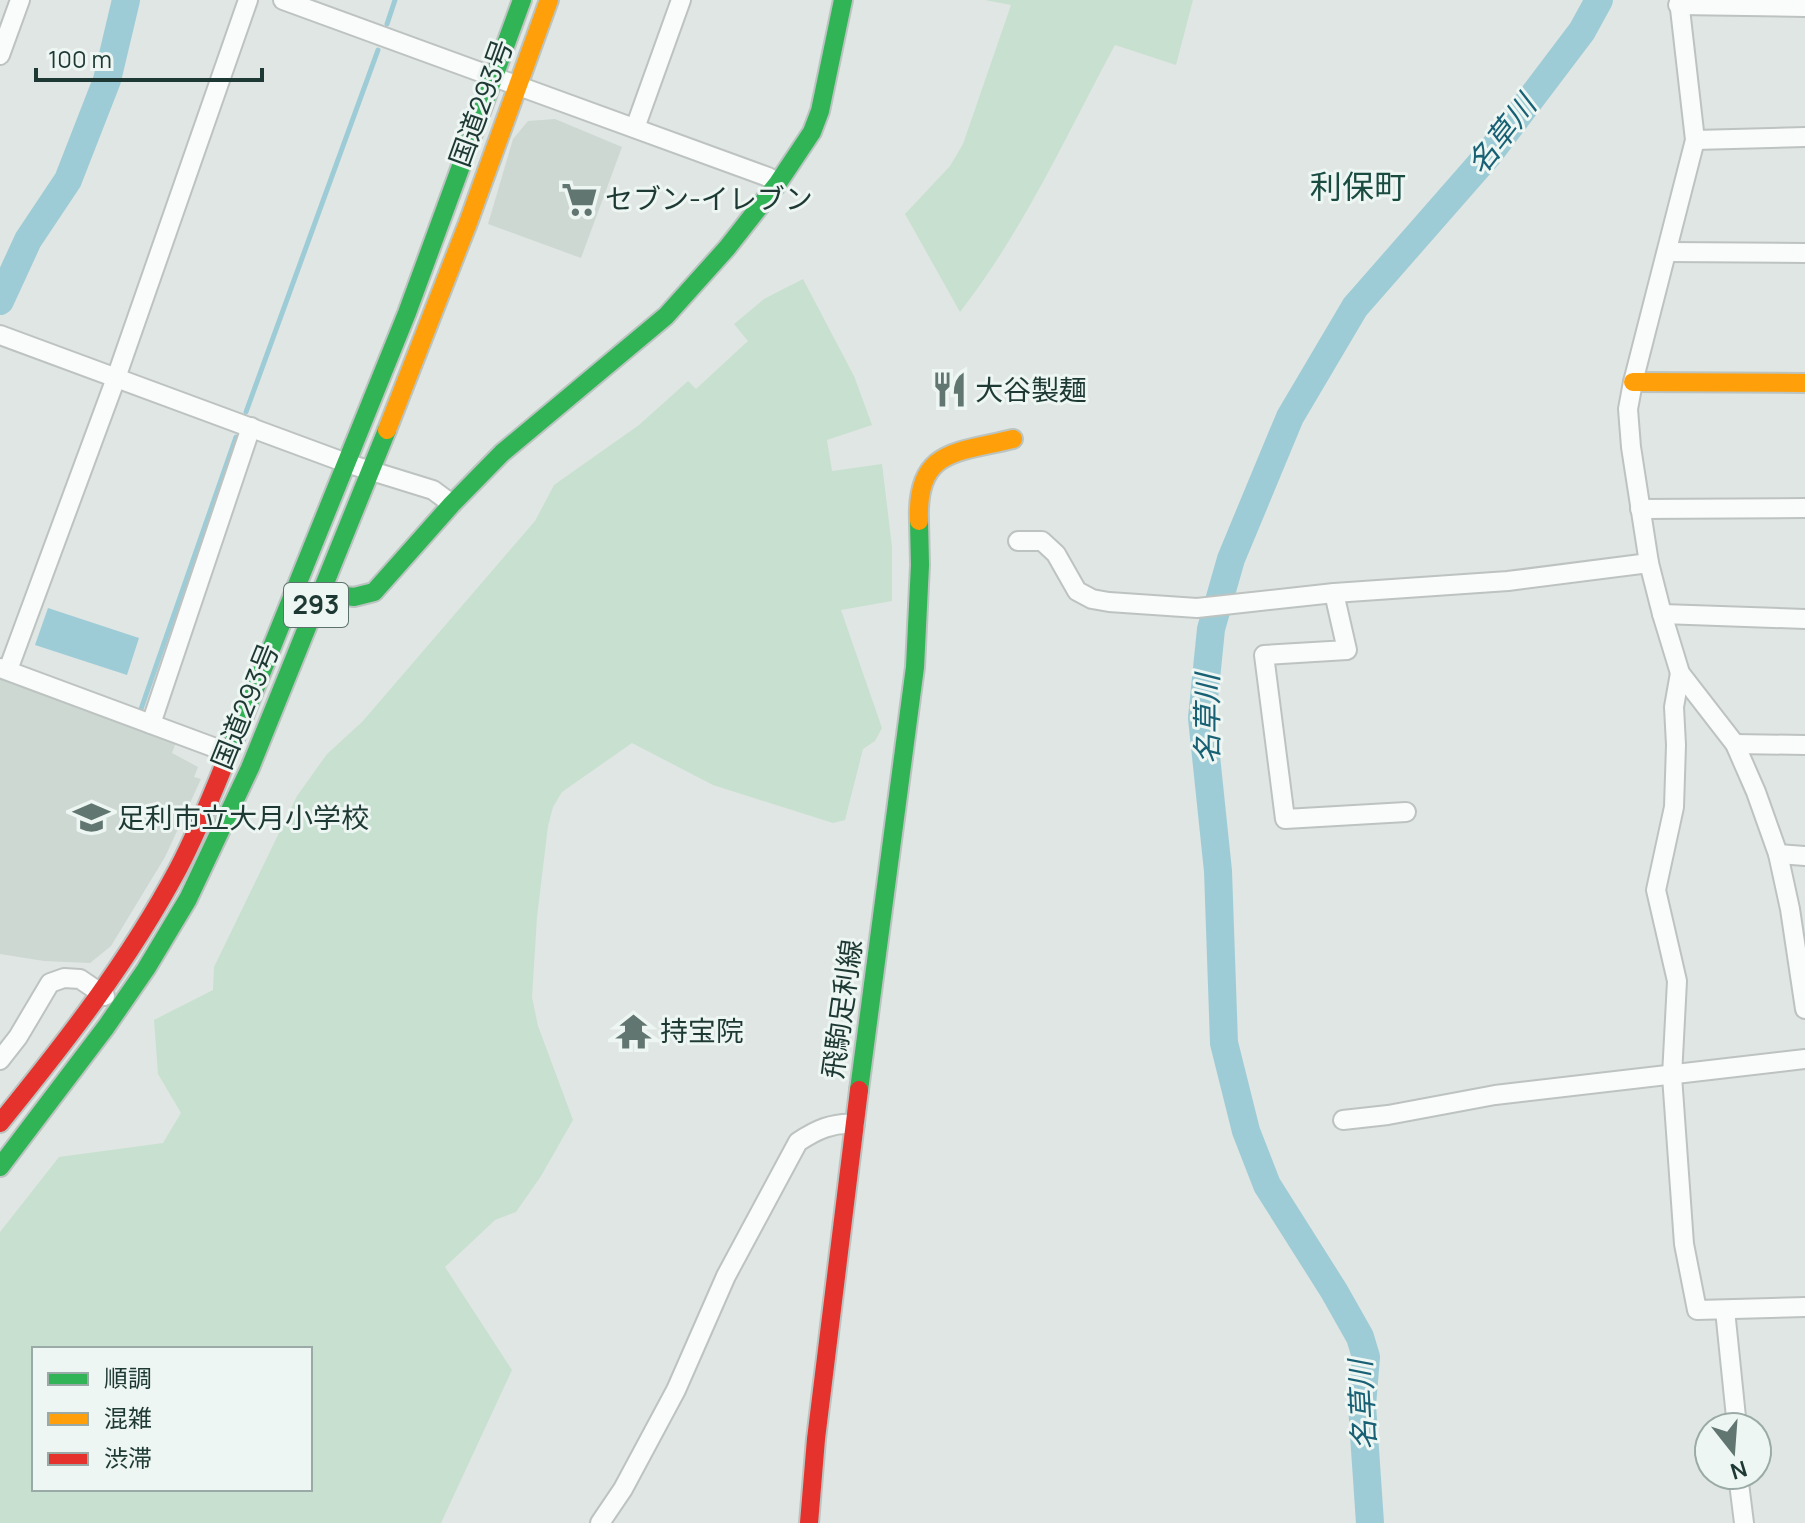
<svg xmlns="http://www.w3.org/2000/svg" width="1805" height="1523" font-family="Manrope,'Noto Sans JP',sans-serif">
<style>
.built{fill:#cdd8d3}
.green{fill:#c8e0d0;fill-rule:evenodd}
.water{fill:#9eccd6}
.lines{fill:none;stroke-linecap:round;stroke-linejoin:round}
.stream{stroke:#9eccd6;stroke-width:5}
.river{stroke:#9eccd6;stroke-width:28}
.street-casing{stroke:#bdc3c0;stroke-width:22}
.fast-casing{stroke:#bcc4c1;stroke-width:22}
.slow-casing{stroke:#bcc4c1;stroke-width:22}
.jam-casing{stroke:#bcc4c1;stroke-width:22}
.street{stroke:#fafbfb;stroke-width:18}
.fast{stroke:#30b455;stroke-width:18}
.slow{stroke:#ff9f0a;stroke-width:18}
.jam{stroke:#e5322d;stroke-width:18}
.labels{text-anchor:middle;stroke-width:6;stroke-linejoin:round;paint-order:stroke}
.shield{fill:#edf6f2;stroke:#5c726c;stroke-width:2}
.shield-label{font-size:26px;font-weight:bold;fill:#1e3933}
.street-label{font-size:28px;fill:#1e3933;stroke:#edf6f2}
.poi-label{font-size:28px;fill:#1e3933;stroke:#edf6f2;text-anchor:start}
.water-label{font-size:30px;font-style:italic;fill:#186175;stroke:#edf6f2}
.quarter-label{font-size:32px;fill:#1a4b41;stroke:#edf6f2}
</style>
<rect width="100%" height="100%" fill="#e0e6e3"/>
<g class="built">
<path d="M555,119l67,28 -41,111 -93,-34 25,-85 15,-18z"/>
<path d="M0,676l176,66 -4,11 26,14 -4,10 7,2 -36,78 -54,89 -21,17 -46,-2 -44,-7z"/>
</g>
<g class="green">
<path d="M985,0h208l-17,65 -61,-20c-49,91 -92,186 -155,267l-55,-98 45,-48 13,-22 48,-139z"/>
<path d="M803,279l51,97 18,49 -45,15 5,31 50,-7 10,83v54l-51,9 41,118 -7,13 -12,8 -18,71 -12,3 -120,-38 -81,-42 -70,49 -9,15 -5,19 -11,91 -5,80 6,29 35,94 -32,56 -25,36 -21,8 -50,47 67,103 -71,153h-441v-291l59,-75 104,-14 18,-30 -23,-39 -4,-54 59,-30 1,-23 83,-171 30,-42 35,-32 173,-201 19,-36 85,-60 49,-44 8,8 52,-48 -14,-17 30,-25zM34,1349h276v140h-276z"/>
</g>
<path class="water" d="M48,608l91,30 -12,37 -92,-30z"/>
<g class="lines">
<g class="stream">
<path d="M387,24l8,-24"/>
<path d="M246,412l132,-362"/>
<path d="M140,712l96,-275"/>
</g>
<g class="river">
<path d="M0,301l28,-61 40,-60 39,-100 19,-80"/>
<path d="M1370,1523l-8,-118 4,-48 -6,-20 -26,-46 -67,-106 -21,-54 -22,-88 -6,-172 -16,-153 9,-89 20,-70 59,-142 65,-110 134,-153 93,-123 17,-31"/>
</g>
<defs>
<g id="street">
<path d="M283,0l485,177 10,6"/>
<path d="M1679,0l16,140 -62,242 -5,27 3,38 18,116 13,51 18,59 55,71 21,48 22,62 12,55 15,100"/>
<path d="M1678,5l127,2"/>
<path d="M0,55l20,-55"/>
<path d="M635,128l46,-128"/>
<path d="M1695,140l110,-3"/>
<path d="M1667,252l138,1"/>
<path d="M0,335l349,129 84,26 19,14"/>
<path d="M1640,509l165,-1"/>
<path d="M1018,541h24l14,13 21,37 15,8 17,3 88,6 137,-15 174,-12 141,-18"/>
<path d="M1334,593l13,57 -83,5 21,164 121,-7"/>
<path d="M1662,614l143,5"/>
<path d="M0,668l229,85"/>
<path d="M8,670l108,-292 132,-378"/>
<path d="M1680,673l-6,34 2,38 -2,62 -18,83 21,91 -5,95 12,168 13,66 108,-3"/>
<path d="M151,724l100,-297"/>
<path d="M1735,744l70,1"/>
<path d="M1778,854l27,2"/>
<path d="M0,1060l18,-23 32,-54 14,-5 16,1 25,17"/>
<path d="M1343,1120l45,-5 107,-20 310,-36"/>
<path d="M1725,1310l12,117"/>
<path d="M1738,1475l6,48"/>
<path d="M600,1523l23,-34 53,-99 50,-114 72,-134c18,-12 35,-20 57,-18"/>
</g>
<g id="fast">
<path d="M321,593l33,4 20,-5 78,-88 50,-51 164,-137 61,-68 51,-65 34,-51 8,-21 23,-111"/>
<path d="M227,758l180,-445 115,-313"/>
<path d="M859,1090l56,-423 5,-102 -1,-44"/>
<path d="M0,1167l106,-140 40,-58 42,-70 62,-131 137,-338"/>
</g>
<g id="slow">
<path d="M1633,382l172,1"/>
<path d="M387,430l81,-207 81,-223"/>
<path d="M919,521c-3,-72 37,-68 94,-82"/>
</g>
<g id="jam">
<path d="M0,1123c65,-80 129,-162 178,-254 19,-36 34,-74 49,-111"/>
<path d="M809,1523l7,-84 43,-349"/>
</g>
</defs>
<use href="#street" class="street-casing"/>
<use href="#fast" class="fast-casing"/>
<use href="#slow" class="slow-casing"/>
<use href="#jam" class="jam-casing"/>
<use href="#street" class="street"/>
<use href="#fast" class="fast"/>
<use href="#slow" class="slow"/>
<use href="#jam" class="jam"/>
</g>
<defs>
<symbol id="supermarket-bare" viewBox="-9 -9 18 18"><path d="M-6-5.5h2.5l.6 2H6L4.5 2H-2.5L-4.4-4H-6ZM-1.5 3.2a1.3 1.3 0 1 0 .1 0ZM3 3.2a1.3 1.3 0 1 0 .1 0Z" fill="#627671" stroke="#edf6f2" stroke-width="2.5" paint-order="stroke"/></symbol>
<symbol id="restaurant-bare" viewBox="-9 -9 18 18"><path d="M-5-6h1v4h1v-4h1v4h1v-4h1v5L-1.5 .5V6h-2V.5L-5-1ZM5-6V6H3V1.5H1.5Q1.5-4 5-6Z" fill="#627671" stroke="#edf6f2" stroke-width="2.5" paint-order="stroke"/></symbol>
<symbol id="school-bare" viewBox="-9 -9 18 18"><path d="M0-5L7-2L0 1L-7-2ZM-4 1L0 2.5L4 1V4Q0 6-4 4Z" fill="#627671" stroke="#edf6f2" stroke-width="2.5" paint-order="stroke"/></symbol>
<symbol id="temple-bare" viewBox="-9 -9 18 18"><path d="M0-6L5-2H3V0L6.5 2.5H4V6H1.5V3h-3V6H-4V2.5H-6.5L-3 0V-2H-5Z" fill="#627671" stroke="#edf6f2" stroke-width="2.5" paint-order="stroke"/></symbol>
</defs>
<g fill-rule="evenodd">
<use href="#supermarket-bare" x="554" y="174" width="51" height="51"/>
<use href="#restaurant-bare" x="924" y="364" width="51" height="51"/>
<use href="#school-bare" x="66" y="792" width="51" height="51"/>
<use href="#temple-bare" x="608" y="1006" width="51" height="51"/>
</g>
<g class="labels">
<rect class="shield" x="284" y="583" width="64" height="44" rx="6"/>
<g class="shield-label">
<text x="316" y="614">293</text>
</g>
<g class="street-label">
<text transform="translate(481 103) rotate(-70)" y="10">国道293号</text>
<text transform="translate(245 706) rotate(-68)" y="10">国道293号</text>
<text transform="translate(842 1009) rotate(-82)" y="10">飛駒足利線</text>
</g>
<g class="poi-label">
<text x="605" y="209">セブン-イレブン</text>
<text x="975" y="400">大谷製麺</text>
<text x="117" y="828">足利市立大月小学校</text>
<text x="660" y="1041">持宝院</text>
</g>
<g class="water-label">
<text transform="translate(1502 135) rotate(-52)" y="10">名草川</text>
<text transform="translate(1208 719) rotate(-90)" y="10">名草川</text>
<text transform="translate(1363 1405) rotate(-93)" y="10">名草川</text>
</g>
<g class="quarter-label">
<text x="1358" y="198">利保町</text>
</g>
</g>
<rect x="32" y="1347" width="280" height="144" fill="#edf6f2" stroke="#9aaaa6" stroke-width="2"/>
<rect x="48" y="1373" width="40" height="12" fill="#30b455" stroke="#9aaaa6" stroke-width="2"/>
<text x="104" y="1387" font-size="24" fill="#1e3933">順調</text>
<rect x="48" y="1413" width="40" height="12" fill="#ff9f0a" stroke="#9aaaa6" stroke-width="2"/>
<text x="104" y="1427" font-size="24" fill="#1e3933">混雑</text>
<rect x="48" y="1453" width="40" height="12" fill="#e5322d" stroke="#9aaaa6" stroke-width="2"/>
<text x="104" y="1467" font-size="24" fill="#1e3933">渋滞</text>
<g transform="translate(1733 1451) rotate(163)"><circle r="38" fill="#edf6f2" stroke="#9aaaa6" stroke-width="2"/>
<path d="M0-6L14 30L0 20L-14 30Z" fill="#627671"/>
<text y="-12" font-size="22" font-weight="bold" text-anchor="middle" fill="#1e3933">N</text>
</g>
<path d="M36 68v12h226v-12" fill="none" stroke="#1e3933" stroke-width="4"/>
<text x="48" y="68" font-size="24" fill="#1e3933" stroke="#edf6f2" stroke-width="6" paint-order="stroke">100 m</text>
</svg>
